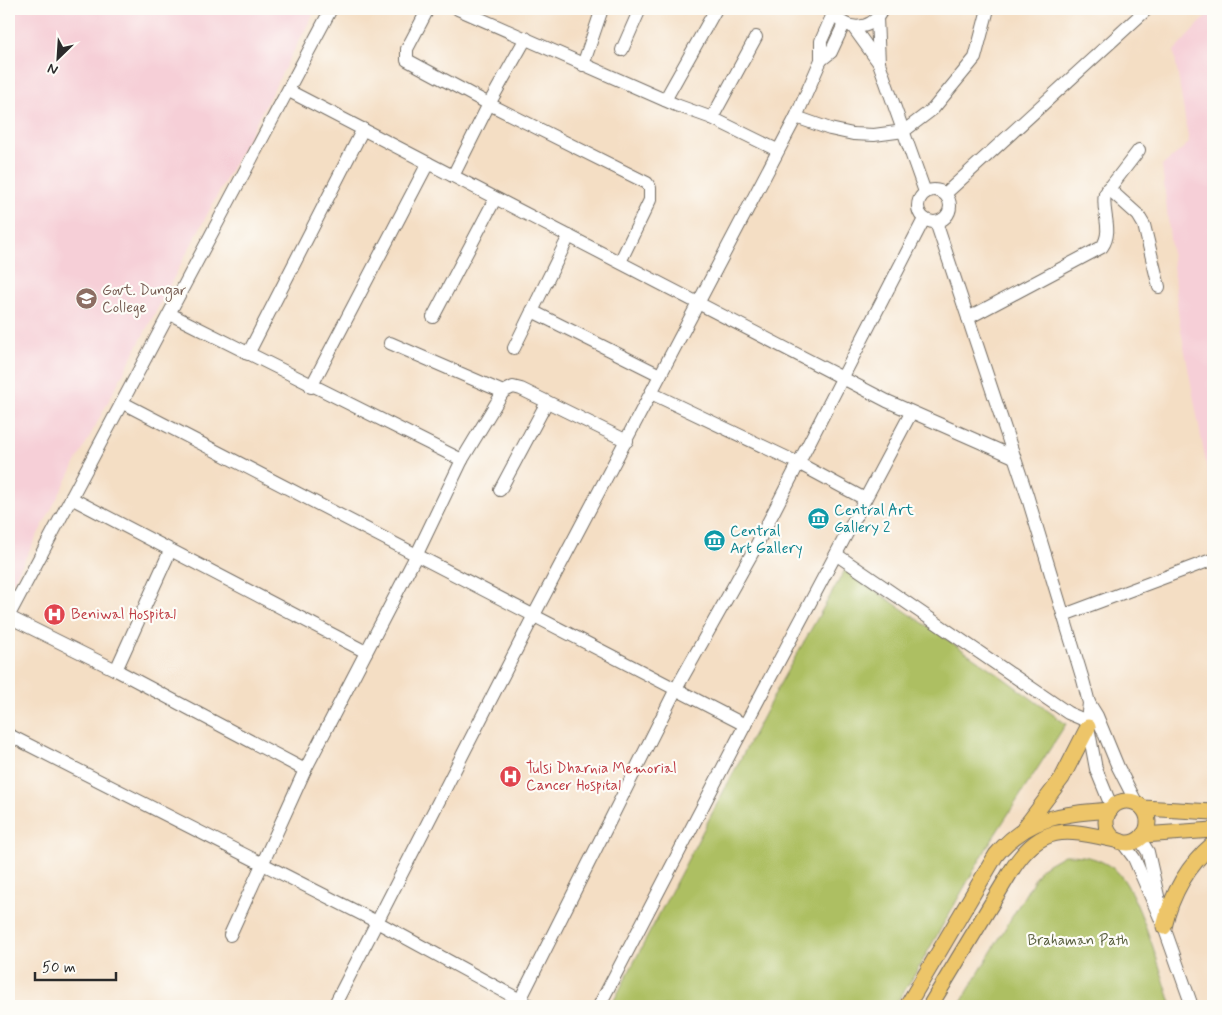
<svg xmlns="http://www.w3.org/2000/svg" width="1222" height="1015" font-family="Mynerve,sans-serif">
<style>
.built{fill:#f6cfd7}
.green{fill:#adbf62;stroke:#6c7546}
.lines{fill:none;stroke-linecap:round;stroke-linejoin:round}
.minor-casing{stroke:#716a61;stroke-width:14}
.major-casing{stroke:#716a61;stroke-width:17}
.minor{stroke:#fff;stroke-width:12}
.major{stroke:#edc569;stroke-width:15}
.labels{text-anchor:middle;stroke-width:4.5;stroke-linejoin:round;paint-order:stroke}
.education-label{font-size:15px;fill:#785e54;stroke:#fdfcf7;text-anchor:start}
.culture-label{font-size:15px;fill:#0d838f;stroke:#fdfcf7;text-anchor:start}
.health-label{font-size:15px;fill:#be3a42;stroke:#fdfcf7;text-anchor:start}
.park-label{font-size:15px;fill:#585f3e;stroke:#fdfcf7}
</style>
<rect width="100%" height="100%" fill="#fdfcf7"/>
<filter id="ink" filterUnits="userSpaceOnUse"><feTurbulence type="fractalNoise" baseFrequency=".02" numOctaves="2"/><feDisplacementMap in="SourceGraphic" scale="10" xChannelSelector="R" yChannelSelector="G"/><feConvolveMatrix kernelMatrix="1 2 1 2 8 2 1 2 1" color-interpolation-filters="sRGB"/></filter>
<filter id="wash" filterUnits="userSpaceOnUse"><feTurbulence type="fractalNoise" baseFrequency=".0096" numOctaves="4" result="noise"/><feDisplacementMap in="SourceGraphic" scale="20" xChannelSelector="R" yChannelSelector="G"/><feGaussianBlur stdDeviation="1.12" result="paint"/><feColorMatrix in="noise" values="0 0 0 0 0 0 0 0 0 0 0 0 0 0 0 0 0 1.4 0 .05"/><feComposite in="paint" operator="in"/></filter>
<g filter="url(#wash)">
<rect width="100%" height="100%" fill="#f4dec4"/>
<g class="built">
<path d="M9,9h307l-307,580z"/>
<path d="M1213,9v492l-34,-181 -17,-154 27,-23 -15,-92z"/>
</g>
<g class="green">
<path d="M845,570l150,102 71,52 -77,120 -78,137 -17,25h-283l171,-326z"/>
<path d="M1064,855c21,0 33,2 50,14 23,16 48,108 58,137h-213l82,-138z"/>
</g>
</g>
<g filter="url(#ink)">
<g class="lines">
<defs>
<g id="minor">
<path d="M428,9l-21,40v11l82,44 158,79 3,5v12l-30,62"/>
<path d="M458,9l218,96 36,13 65,32"/>
<path d="M831,9c10,23 42,24 51,0"/>
<path d="M877,18l2,45"/>
<path d="M853,27l26,36 46,129"/>
<path d="M622,50l18,-41"/>
<path d="M821,60l10,-8 13,-28"/>
<path d="M583,65l19,-56"/>
<path d="M289,91l598,310 127,56"/>
<path d="M665,100l51,-91"/>
<path d="M796,117l34,12 23,5 21,1 30,-4 29,-22 42,-51 13,-49"/>
<path d="M712,118l44,-81"/>
<path d="M453,176l36,-72 37,-66"/>
<path d="M1108,188l30,27 6,10 15,62"/>
<circle cx="934" cy="206" r="16"/>
<path d="M945,194l202,-185"/>
<path d="M936,222l91,273 56,185 6,23 -2,18 9,48 16,39"/>
<path d="M532,311l128,64"/>
<path d="M170,314l292,146"/>
<path d="M433,317l62,-118"/>
<path d="M968,318l134,-71c12,-17 -1,-35 3,-53l34,-44"/>
<path d="M390,343l113,49"/>
<path d="M514,348l55,-112"/>
<path d="M248,354l115,-225"/>
<path d="M311,387l117,-224"/>
<path d="M651,393l147,70 67,36"/>
<path d="M123,403l622,322"/>
<path d="M500,490l47,-88"/>
<path d="M71,498l295,154"/>
<path d="M837,555l231,158 19,8"/>
<path d="M9,615l322,-606"/>
<path d="M1064,615l147,-55"/>
<path d="M9,617l107,53 189,100"/>
<path d="M116,670l54,-119"/>
<path d="M1089,703l8,13 21,51 19,37"/>
<path d="M9,735l368,187 154,84"/>
<path d="M1140,839l8,13 12,53"/>
<path d="M1122,842l12,16 30,69 28,79"/>
<path d="M230,935l75,-165 111,-214 46,-96 41,-68 10,-5 8,2 106,52"/>
<path d="M520,1000l156,-311 79,-141 169,-329"/>
<path d="M334,1006l200,-391 262,-498 25,-57v-19l12,-27"/>
<path d="M599,1006l146,-281 166,-312"/>
</g>
<g id="major">
<circle cx="1127" cy="822" r="21"/>
<path d="M1143,808l70,4"/>
<path d="M1025,827l37,-49 26,-51"/>
<path d="M1143,835l70,-5"/>
<path d="M1164,927c8,-34 23,-61 49,-83"/>
<path d="M907,1006l89,-151c32,-39 67,-41 114,-45"/>
<path d="M930,1006l83,-138c31,-48 58,-37 107,-27"/>
</g>
</defs>
<use href="#minor" class="minor-casing"/>
<use href="#major" class="major-casing"/>
<use href="#minor" class="minor"/>
<use href="#major" class="major"/>
</g>
</g>
<defs>
<symbol id="university-disc" viewBox="-11 -11 22 22"><circle r="9.5" fill="#8d6e63" stroke="#fdfcf7"/><path d="M0-5L7-2L0 1L-7-2ZM-4 1L0 2.5L4 1V4Q0 6-4 4Z" fill="#fff"/></symbol>
<symbol id="museum-disc" viewBox="-11 -11 22 22"><circle r="9.5" fill="#0f9aa8" stroke="#fdfcf7"/><path d="M0-6L6-3V-2H-6V-3ZM-5-1h2V3h-2ZM-1-1h2V3h-2ZM3-1h2V3H3ZM-6 4H6V6H-6Z" fill="#fff"/></symbol>
<symbol id="hospital-disc" viewBox="-11 -11 22 22"><circle r="9.5" fill="#e0444e" stroke="#fdfcf7"/><path d="M-5-5h3v3.5h4V-5h3V5h-3V1.5h-4V5h-3Z" fill="#fff"/></symbol>
</defs>
<g fill-rule="evenodd">
<use href="#university-disc" x="74" y="286" width="25" height="25"/>
<use href="#museum-disc" x="806" y="506" width="25" height="25"/>
<use href="#museum-disc" x="702" y="528" width="25" height="25"/>
<use href="#hospital-disc" x="42" y="602" width="25" height="25"/>
<use href="#hospital-disc" x="498" y="764" width="25" height="25"/>
</g>
<g class="labels">
<g class="education-label">
<text x="102" y="295">Govt. Dungar<tspan x="102" dy="17">College</tspan></text>
</g>
<g class="culture-label">
<text x="834" y="515">Central Art<tspan x="834" dy="17">Gallery 2</tspan></text>
<text x="730" y="536">Central<tspan x="730" dy="17">Art Gallery</tspan></text>
</g>
<g class="health-label">
<text x="71" y="619">Beniwal Hospital</text>
<text x="526" y="773">Tulsi Dharnia Memorial<tspan x="526" dy="17">Cancer Hospital</tspan></text>
</g>
<g class="park-label">
<text x="1078" y="945">Brahaman Path</text>
</g>
</g>
<rect width="1222" height="1015" fill="none" stroke="#fdfcf7" stroke-width="30"/>
<g transform="translate(58 58) rotate(205)" stroke="#fdfcf7" stroke-width="4" paint-order="stroke">
<path d="M0-4L9 19L0 12L-9 19Z" fill="#2b2b2b"/>
<text y="-8" font-size="14" font-weight="bold" text-anchor="middle" fill="#2b2b2b">N</text>
</g>
<path d="M35 972v8h81v-8" fill="none" stroke="#2b2b2b" stroke-width="2.5"/>
<text x="42" y="972" font-size="15" fill="#2b2b2b" stroke="#fdfcf7" stroke-width="4" paint-order="stroke">50 m</text>
</svg>
